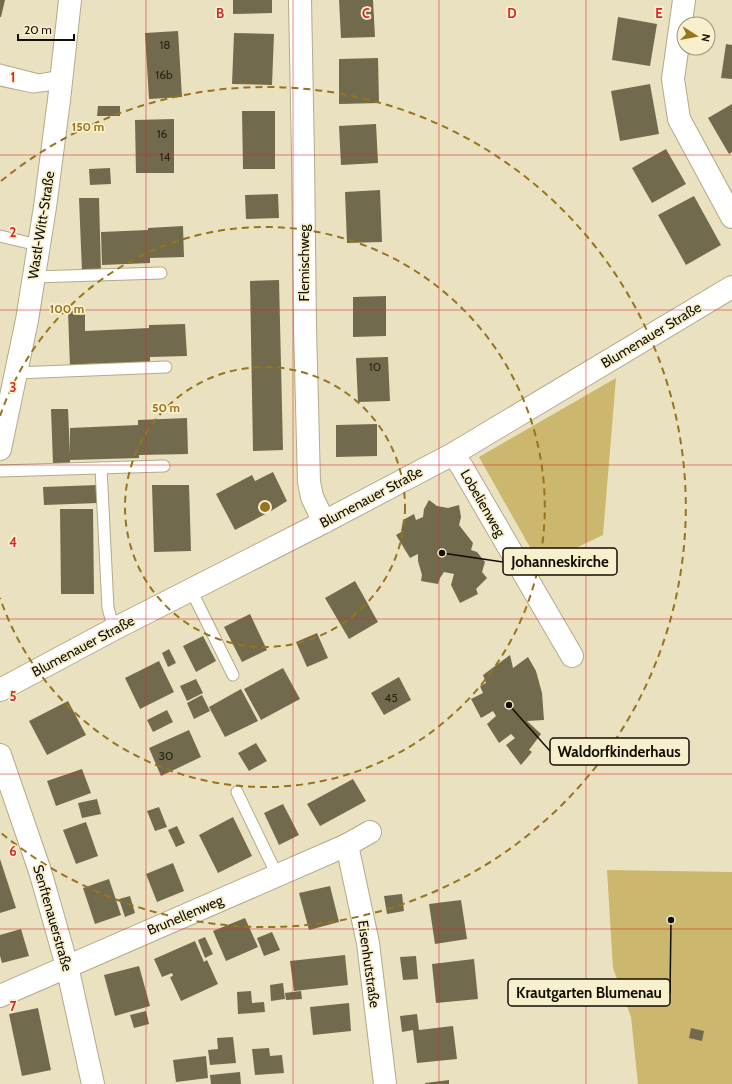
<svg xmlns="http://www.w3.org/2000/svg" width="732" height="1084" font-family="Cabin,sans-serif">
<style>
.green{fill:#cbb76e}
.building{fill:#726a4c}
.lines{fill:none;stroke-linecap:round;stroke-linejoin:round}
.service-casing{stroke:#b2aa8a;stroke-width:13}
.minor-casing{stroke:#b2aa8a;stroke-width:24}
.tertiary-casing{stroke:#b2aa8a;stroke-width:24}
.service{stroke:#fff;stroke-width:11}
.minor{stroke:#fff;stroke-width:22}
.tertiary{stroke:#fff;stroke-width:22}
.grid{fill:none;stroke:#d62828;stroke-width:1;stroke-opacity:0.55}
.ring{fill:none;stroke:#97741d;stroke-width:2;stroke-dasharray:7 5}
.labels{text-anchor:middle;stroke-width:3.5;stroke-linejoin:round;paint-order:stroke}
.number-label{font-size:12px;fill:#292516}
.street-label{font-size:14px;fill:#110e04;stroke:#f8efcd}
.grid-label{font-size:13px;text-anchor:middle;font-weight:bold;fill:#d62828;stroke:#f8efcd;stroke-width:3.5;stroke-linejoin:round;paint-order:stroke}
.centre{fill:#97741d;stroke:#f8efcd;stroke-width:2}
.ring-label{font-size:12px;text-anchor:middle;font-weight:bold;fill:#97741d;stroke:#f8efcd;stroke-width:3.5;stroke-linejoin:round;paint-order:stroke}
.leader{fill:none;stroke:#110e04;stroke-width:1.5}
.callout-dot{fill:#110e04;stroke:#f8efcd;stroke-width:1.5}
.callout{fill:#f8efcd;stroke:#110e04;stroke-width:1.5}
.callout-label{font-size:15px;text-anchor:middle;font-weight:bold;fill:#110e04}
</style>
<rect width="100%" height="100%" fill="#eae1c0"/>
<g class="green">
<path d="M616,378l-13,157 -63,30 -61,-108z"/>
<path d="M607,870l125,2v212h-94l-7,-67 -18,-49z"/>
</g>
<g class="building">
<path d="M0,0h5l-4,17h-1z"/>
<path d="M233,0h39v13l-39,1z"/>
<path d="M339,0h34l2,37 -34,1z"/>
<path d="M618,17l39,7 -7,42 -38,-6z"/>
<path d="M178,31l4,66 -33,2 -4,-66z"/>
<path d="M234,33l40,1 -2,51 -40,-1z"/>
<path d="M726,44l6,1v34l-11,-1z"/>
<path d="M378,58l1,45 -40,1v-45z"/>
<path d="M650,84l9,50 -39,7 -9,-50z"/>
<path d="M732,104v48l-3,2 -21,-36z"/>
<path d="M98,106h22v10h-23z"/>
<path d="M242,111h33v58h-32z"/>
<path d="M174,119v54h-38l-1,-53z"/>
<path d="M376,124l2,39 -37,2 -2,-39z"/>
<path d="M666,149l20,35 -34,19 -20,-35z"/>
<path d="M110,168l1,16 -21,1 -1,-16z"/>
<path d="M380,190l2,52 -35,1 -2,-51z"/>
<path d="M278,194l1,24 -33,1 -1,-24z"/>
<path d="M694,196l27,49 -35,20 -28,-50z"/>
<path d="M79,198h20l2,74h-19z"/>
<path d="M183,226l1,31 -34,1v5l-48,2 -1,-33 47,-2v-2z"/>
<path d="M279,280l4,170 -30,1 -3,-170z"/>
<path d="M386,296v40l-33,1v-40z"/>
<path d="M68,311h17v20l64,-3v-3l36,-1 2,32 -37,1v5l-63,2v3l-17,1z"/>
<path d="M388,357l2,44 -32,1 -2,-44z"/>
<path d="M51,409h17l2,45v-26l68,-3v-5l49,-2 1,36 -49,1v3l-69,2v3l-17,1z"/>
<path d="M377,424v32l-41,1v-32z"/>
<path d="M273,472l14,29 -16,10 -36,19 -19,-36 36,-19 3,6z"/>
<path d="M98,485v18l-54,2 -1,-18z"/>
<path d="M152,485h37l2,66 -37,1z"/>
<path d="M429,500l8,6 11,2 11,-3 2,12 -2,8 14,18 -2,7 6,2 8,10 -3,10 5,6 -11,11 2,5 -18,9 -9,-18 3,-11 -10,-2 -4,6 -2,6 -17,-3 1,-6 -4,-14v-7l-8,4 -14,-23 5,-3 2,-12 11,-6 2,6 7,-3 1,-8z"/>
<path d="M60,509h33l1,85h-33z"/>
<path d="M586,548l7,15 -20,10 -7,-15z"/>
<path d="M355,581l23,41 -29,17 -24,-41z"/>
<path d="M250,614l17,36 -25,12 -18,-35z"/>
<path d="M317,633l11,25 -21,9 -11,-25z"/>
<path d="M203,636l13,25 -20,11 -13,-26z"/>
<path d="M169,649l7,14 -8,4 -6,-14z"/>
<path d="M510,655l3,13 15,-11 8,14 6,22 2,27 -17,1 14,13 -12,16 3,2 -11,13 -15,-20 9,-7 -4,-4 -12,9 -12,-19 9,-8 -3,-5 -12,7 -10,-19 12,-6 -3,-7 6,-3 -3,-8z"/>
<path d="M159,661l15,31 -34,17 -15,-31z"/>
<path d="M283,668l17,31 -39,21 -17,-31z"/>
<path d="M399,677l12,23 -27,15 -13,-22z"/>
<path d="M196,679l7,14 -16,8 -7,-15z"/>
<path d="M241,689l17,32 -33,16 -16,-30z"/>
<path d="M202,695l8,16 -16,8 -7,-16z"/>
<path d="M68,701l18,34 -39,20 -18,-34z"/>
<path d="M167,710l6,12 -20,10 -6,-12z"/>
<path d="M189,730l12,27 -40,19 -12,-28z"/>
<path d="M256,743l11,18 -18,10 -11,-18z"/>
<path d="M82,769l9,24 -35,13 -9,-25z"/>
<path d="M353,779l13,22 -46,25 -13,-22z"/>
<path d="M97,799l4,15 -19,4 -4,-15z"/>
<path d="M283,804l16,31 -20,10 -15,-32z"/>
<path d="M159,807l8,20 -12,4 -8,-20z"/>
<path d="M233,817l19,39 -34,17 -19,-38z"/>
<path d="M86,822l12,34 -22,8 -13,-34z"/>
<path d="M177,826l8,17 -9,4 -8,-17z"/>
<path d="M0,859l16,49 -16,5z"/>
<path d="M173,863l11,28 -27,11 -11,-28z"/>
<path d="M109,879l12,36 -26,9 -12,-36z"/>
<path d="M330,886l9,36 -30,8 -10,-37z"/>
<path d="M402,894l2,17 -17,3 -3,-18z"/>
<path d="M130,896l5,17 -10,4 -6,-18z"/>
<path d="M461,900l6,39 -32,5 -6,-40z"/>
<path d="M245,918l13,29 -32,14 -13,-30z"/>
<path d="M21,929l8,27 -27,7 -2,-7v-21z"/>
<path d="M272,932l8,18 -16,6 -7,-18z"/>
<path d="M205,937l8,17 -8,4 -7,-18z"/>
<path d="M195,941l9,21 3,-2 11,24 -37,17 -11,-24 3,-1 -1,-3 -10,4 -8,-18z"/>
<path d="M345,955l3,30 -54,6 -4,-30z"/>
<path d="M416,956l2,23 -15,1 -3,-23z"/>
<path d="M474,959l4,40 -42,4 -4,-39z"/>
<path d="M139,966l11,40 -35,10 -11,-41z"/>
<path d="M283,983l2,16 -14,2 -1,-16z"/>
<path d="M251,991l1,12 12,-1 1,10 -27,2 -1,-22z"/>
<path d="M301,991l1,8 -16,1 -1,-7z"/>
<path d="M349,1003l2,28 -38,4 -3,-28z"/>
<path d="M38,1008l13,62 -29,6 -13,-62z"/>
<path d="M146,1011l3,13 -15,4 -4,-13z"/>
<path d="M417,1014l2,16 34,-4 4,33 -40,4 -4,-33 -11,2 -2,-16z"/>
<path d="M691,1028l13,3 -2,10 -13,-3z"/>
<path d="M233,1037l3,26 -26,2 -2,-15 10,-1 -1,-11z"/>
<path d="M269,1048l1,8 12,-1 2,18 -29,2 -3,-26z"/>
<path d="M206,1056l2,22 -32,4 -3,-22z"/>
<path d="M240,1072l1,12h-30l-1,-9z"/>
<path d="M449,1080v4h-24v-1z"/>
</g>
<g class="lines">
<defs>
<g id="service">
<path d="M0,70l39,10 23,-4"/>
<path d="M0,80l33,7 15,-2"/>
<path d="M0,236l38,9"/>
<path d="M34,277l127,-4"/>
<path d="M16,373l150,-6"/>
<path d="M101,468l7,140 6,21"/>
<path d="M0,471l164,-5"/>
<path d="M191,590l42,85"/>
<path d="M237,792l40,83"/>
</g>
<g id="minor">
<path d="M300,0l3,156 2,171 4,155 3,15 12,25"/>
<path d="M684,0l-11,79 6,40 53,98"/>
<path d="M0,449l27,-129 18,-113 14,-107 11,-100"/>
<path d="M453,454l9,13 110,189"/>
<path d="M347,845l21,98 17,141"/>
<path d="M0,996l347,-151 23,-13"/>
</g>
<g id="tertiary">
<path d="M0,690l114,-61 210,-107 129,-68 279,-167"/>
<path d="M0,755l40,116 27,95 26,118"/>
</g>
</defs>
<use href="#service" class="service-casing"/>
<use href="#minor" class="minor-casing"/>
<use href="#tertiary" class="tertiary-casing"/>
<use href="#service" class="service"/>
<use href="#minor" class="minor"/>
<use href="#tertiary" class="tertiary"/>
</g>
<path class="grid" d="M146,0v1084M293,0v1084M439,0v1084M586,0v1084M0,155h732M0,310h732M0,465h732M0,619h732M0,774h732M0,929h732"/>
<g class="ring">
<circle cx="265" cy="507" r="140"/>
<path d="M0 416A280 280 0 1 1 0 598"/>
<path d="M1 181A420 420 0 1 1 1 833"/>
</g>
<g class="labels">
<g class="number-label">
<text x="165" y="49">18</text>
<text x="164" y="79">16b</text>
<text x="162" y="138">16</text>
<text x="165" y="161">14</text>
<text x="375" y="371">10</text>
<text x="391" y="702">45</text>
<text x="166" y="760">30</text>
</g>
<g class="street-label">
<text transform="translate(41 225) rotate(-81)" y="5">Wastl-Witt-Straße</text>
<text transform="translate(304 263) rotate(-90)" y="5">Flemischweg</text>
<text transform="translate(651 335) rotate(-31)" y="5">Blumenauer Straße</text>
<text transform="translate(371 497) rotate(-28)" y="5">Blumenauer Straße</text>
<text transform="translate(483 503) rotate(60)" y="5">Lobelienweg</text>
<text transform="translate(83 646) rotate(-28)" y="5">Blumenauer Straße</text>
<text transform="translate(185 915) rotate(-23)" y="5">Brunellenweg</text>
<text transform="translate(53 918) rotate(74)" y="5">Senftenauerstraße</text>
<text transform="translate(369 964) rotate(82)" y="5">Eisenhutstraße</text>
</g>
</g>
<g class="grid-label">
<text x="220" y="18">B</text>
<text x="366" y="18">C</text>
<text x="512" y="18">D</text>
<text x="659" y="18">E</text>
<text x="13" y="82">1</text>
<text x="13" y="237">2</text>
<text x="13" y="392">3</text>
<text x="13" y="547">4</text>
<text x="13" y="701">5</text>
<text x="13" y="856">6</text>
<text x="13" y="1011">7</text>
</g>
<circle cx="265" cy="507" r="6" class="centre"/>
<g class="ring-label">
<text x="88" y="131">150 m</text>
<text x="67" y="313">100 m</text>
<text x="166" y="412">50 m</text>
</g>
<path class="leader" d="M442 553L503 562M509 705L550 751M671 920L670 993"/>
<g class="callout-dot">
<circle cx="442" cy="553" r="4"/>
<circle cx="509" cy="705" r="4"/>
<circle cx="671" cy="920" r="4"/>
</g>
<g class="callout">
<rect x="503" y="548" width="114" height="27" rx="4"/>
<rect x="550" y="738" width="139" height="27" rx="4"/>
<rect x="508" y="979" width="162" height="27" rx="4"/>
</g>
<g class="callout-label">
<text x="560" y="567">Johanneskirche</text>
<text x="619" y="757">Waldorfkinderhaus</text>
<text x="589" y="998">Krautgarten Blumenau</text>
</g>
<g transform="translate(696 36) rotate(101)"><circle r="19" fill="#f8efcd" stroke="#9c957d"/>
<path d="M0-3L7 15L0 10L-7 15Z" fill="#97741d"/>
<text y="-6" font-size="11" font-weight="bold" text-anchor="middle" fill="#110e04">N</text>
</g>
<path d="M18 34v6h56v-6" fill="none" stroke="#110e04" stroke-width="2"/>
<text x="24" y="34" font-size="12" fill="#110e04" stroke="#f8efcd" stroke-width="3" paint-order="stroke">20 m</text>
</svg>
